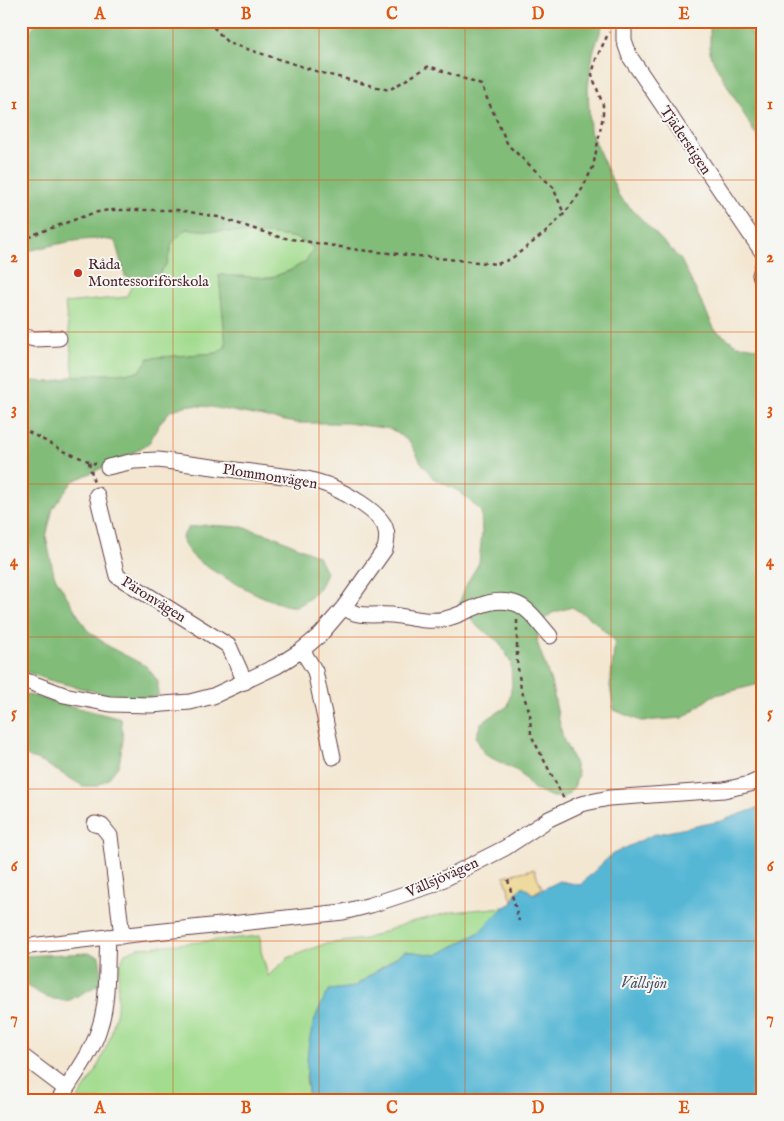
<svg xmlns="http://www.w3.org/2000/svg" width="784" height="1121" font-family="'IM FELL English',serif">
<style>
.green{fill:#a2dc8e;stroke:#767e5c}
.forest{fill:#81bc79;stroke:#666e52}
.sand{fill:#eeda9e;stroke:#9c7c64}
.water{fill:#56b7d5;stroke:#506b80}
.lines{fill:none;stroke-linecap:round;stroke-linejoin:round}
.minor-casing{stroke:#633d44;stroke-width:17}
.path{stroke:#633d44;stroke-width:2.5;stroke-dasharray:4 4;stroke-linecap:butt}
.minor{stroke:#fff;stroke-width:15}
.grid{fill:none;stroke:#e0560e;stroke-width:1;stroke-opacity:0.55}
.poi-dot{fill:#c8321e;stroke:#f6f6f2;stroke-width:2}
.labels{text-anchor:middle;stroke-width:4;stroke-linejoin:round;paint-order:stroke}
.street-label{font-size:15px;fill:#4a1f2b;stroke:#f6f6f2}
.poi-label{font-size:15px;fill:#4a1f2b;stroke:#f6f6f2;text-anchor:start}
.water-label{font-size:16px;font-style:italic;fill:#4e5466;stroke:#f6f6f2}
.neatline{fill:none;stroke:#e0560e;stroke-width:2}
.grid-label{font-size:16px;text-anchor:middle;font-weight:bold;fill:#e0560e}
</style>
<rect width="100%" height="100%" fill="#f6f6f2"/>
<filter id="ink" filterUnits="userSpaceOnUse"><feTurbulence type="fractalNoise" baseFrequency=".02" numOctaves="2"/><feDisplacementMap in="SourceGraphic" scale="10" xChannelSelector="R" yChannelSelector="G"/><feConvolveMatrix kernelMatrix="1 2 1 2 8 2 1 2 1" color-interpolation-filters="sRGB"/></filter>
<filter id="wash" filterUnits="userSpaceOnUse"><feTurbulence type="fractalNoise" baseFrequency=".0096" numOctaves="4" result="noise"/><feDisplacementMap in="SourceGraphic" scale="20" xChannelSelector="R" yChannelSelector="G"/><feGaussianBlur stdDeviation="1.12" result="paint"/><feColorMatrix in="noise" values="0 0 0 0 0 0 0 0 0 0 0 0 0 0 0 0 0 1.4 0 .05"/><feComposite in="paint" operator="in"/></filter>
<g filter="url(#wash)">
<rect width="100%" height="100%" fill="#f3e7d2"/>
<g class="green">
<path d="M186,229l91,6 20,3 17,10 -9,14 -14,8 -21,8 -51,-3 7,71 -9,7 -68,5 -10,14 -65,4 -9,-73 61,-6 9,-17 22,-3 10,-14 4,-20z"/>
<path d="M504,907l-26,26 -41,22 -32,-4 -51,36 -25,4 -23,86 3,23h-53l-3,-2 -1,2h-175l19,-29 14,-33 7,-28 2,-43 6,-14 13,-5 122,-12 1,15 7,25 20,-18 36,-14 41,-5 42,-16 45,-11z"/>
</g>
<g class="forest">
<path d="M39,21h565l-11,32 -5,35 2,43 29,65 62,64 34,70 22,15 26,4v334l-51,13 -29,22 -42,3 -27,-11 -4,-24 5,-45 -22,-21 -21,-13 -20,6 -11,9 -4,20 14,40 12,57 10,20 5,16 -4,12 -9,10h-13l-18,-8 -15,-17 -35,-18 -8,-17 5,-14 27,-17 4,-21 -1,-23 -12,-20 -22,-16 -18,-22 8,-21 12,-20 3,-30 -1,-22 -21,-19 -27,-14 -12,-16 -11,-20 -19,-13 -44,-6h-51l-85,-16 -23,-2 -18,6 -10,12 -11,20 -23,14 -53,24 -20,27 -7,29 8,38 33,55 24,18 35,18 12,15v16h-42l-67,-17 -28,-10v-294l12,5 21,1 20,-6 65,-4 10,-14 68,-5 9,-7 -7,-71 51,3 19,-7 16,-9 9,-14 -17,-10 -20,-3 -91,-6 -14,14 -5,20 -10,14 -22,3 -10,-4 -10,-35c-25,-6 -62,4 -87,10l-7,-3v-208z"/>
<path d="M710,21h35l18,35v86l-9,-10 -44,-77z"/>
<path d="M205,525l37,2 34,10 42,19 8,16c-5,14 -9,22 -22,30 -2,1 -4,3 -7,4 -17,4 -87,-35 -101,-47 -8,-7 -12,-13 -14,-22l6,-9z"/>
<path d="M21,693l100,26 2,21 -4,25 -11,14 -12,7h-13l-39,-23 -23,-9z"/>
<path d="M88,953l11,3 2,13 -1,15 -32,17 -20,-3 -27,-15v-27z"/>
</g>
<path class="sand" d="M534,869l8,19 -9,6h-18l-2,9 -9,-27z"/>
<path class="water" d="M763,806v294h-454c-5,-41 -2,-74 20,-110l25,-3 51,-36 32,4 41,-22 26,-26 9,-4 2,-9 8,-8 10,8 27,-13 20,4 31,-30 41,-20 69,-14z"/>
</g>
<g filter="url(#ink)">
<g class="lines">
<defs>
<g id="minor">
<path d="M624,21v19l6,17 133,196"/>
<path d="M763,264l-3,11 3,6"/>
<path d="M21,336l13,3 25,-1"/>
<path d="M97,495l20,81 112,70 16,36"/>
<path d="M344,607c4,3 9,6 14,7 11,2 23,0 34,1 18,2 34,8 53,4 25,-6 41,-23 69,-16 15,4 26,22 36,33"/>
<path d="M302,650l13,21 18,86"/>
<path d="M21,679l43,16 46,9 41,1 39,-3 23,-6 64,-30 25,-16 19,-16 23,-27 41,-58c2,-8 3,-14 0,-22 -6,-16 -40,-34 -55,-41 -7,-3 -15,-5 -23,-7l-149,-19 -24,1 -26,6"/>
<path d="M95,824l7,2 8,10 12,100"/>
<path d="M21,947l87,-10"/>
<path d="M21,1055l45,34"/>
<path d="M59,1100c14,-23 32,-45 40,-71 10,-28 7,-62 9,-92l235,-25 28,-7 61,-20 73,-37 44,-29 32,-15 28,-6 115,-8 26,-6 13,-6"/>
</g>
</defs>
<use href="#minor" class="minor-casing"/>
<g class="path">
<path d="M208,21l20,22 94,30 67,17 40,-24 52,19 27,60 45,42 11,27"/>
<path d="M21,241l14,-7 58,-21 16,-3h69l40,7 61,20 80,13 138,14 14,-5 35,-27 18,-18 16,-21 13,-26 10,-51v-11l-11,-30 4,-16 13,-27"/>
<path d="M21,428l45,24 30,12"/>
<path d="M89,462l5,21"/>
<path d="M517,620v41l4,28 9,24 1,22 33,64"/>
<path d="M508,880l11,41"/>
</g>
<use href="#minor" class="minor"/>
</g>
</g>
<path class="grid" d="M173,21v1079M319,21v1079M465,21v1079M611,21v1079M21,180h742M21,332h742M21,484h742M21,637h742M21,789h742M21,941h742"/>
<circle class="poi-dot" cx="78" cy="273" r="5"/>
<g class="labels">
<g class="street-label">
<text transform="translate(686 140) rotate(56)" y="5">Tjäderstigen</text>
<text transform="translate(270 476) rotate(9)" y="5">Plommonvägen</text>
<text transform="translate(154 599) rotate(32)" y="5">Päronvägen</text>
<text transform="translate(442 877) rotate(-24)" y="5">Vällsjövägen</text>
</g>
<g class="poi-label">
<text x="88" y="269">Råda<tspan x="88" dy="17">Montessoriförskola</tspan></text>
</g>
<g class="water-label">
<text x="644" y="988">Vällsjön</text>
</g>
</g>
<rect width="784" height="1121" fill="none" stroke="#f6f6f2" stroke-width="55"/>
<rect x="28" y="28" width="728" height="1066" class="neatline"/>
<g class="grid-label">
<text x="100" y="19">A</text>
<text x="246" y="19">B</text>
<text x="392" y="19">C</text>
<text x="538" y="19">D</text>
<text x="684" y="19">E</text>
<text x="14" y="109">1</text>
<text x="770" y="109">1</text>
<text x="14" y="262">2</text>
<text x="770" y="262">2</text>
<text x="14" y="414">3</text>
<text x="770" y="414">3</text>
<text x="14" y="566">4</text>
<text x="770" y="566">4</text>
<text x="14" y="718">5</text>
<text x="770" y="718">5</text>
<text x="14" y="871">6</text>
<text x="770" y="871">6</text>
<text x="14" y="1023">7</text>
<text x="770" y="1023">7</text>
<text x="100" y="1113">A</text>
<text x="246" y="1113">B</text>
<text x="392" y="1113">C</text>
<text x="538" y="1113">D</text>
<text x="684" y="1113">E</text>
</g>
</svg>
